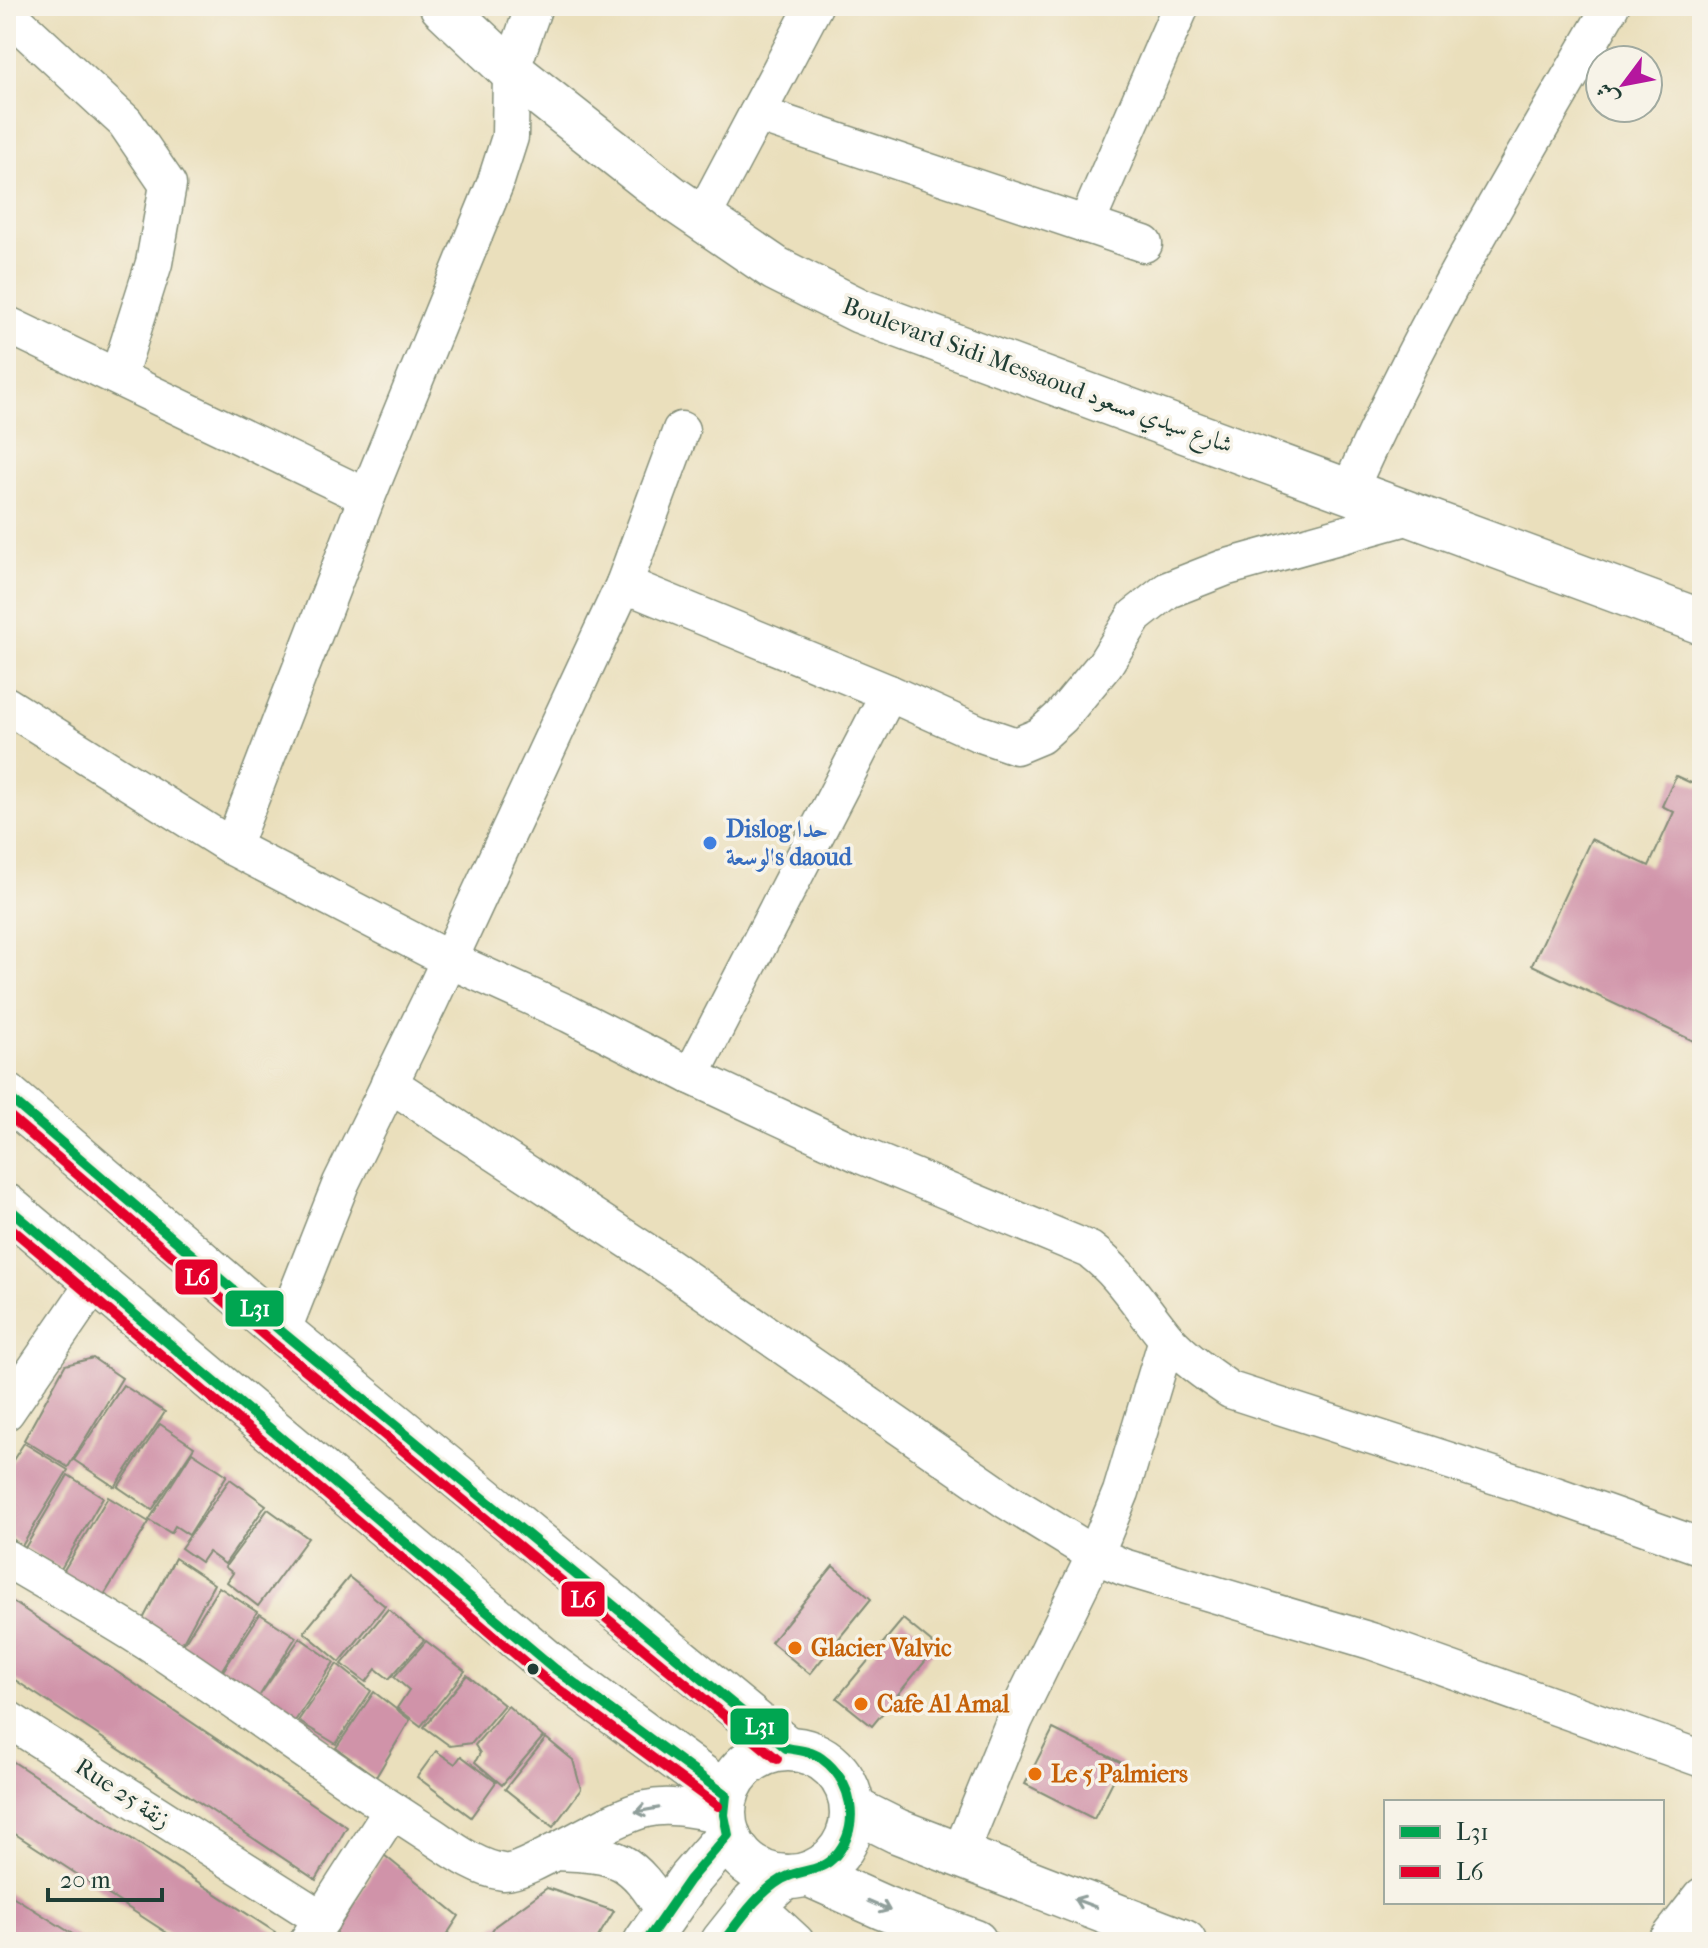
<svg xmlns="http://www.w3.org/2000/svg" width="1708" height="1948" font-family="'IM FELL French Canon',Amiri,serif">
<style>
.building{fill:#d093a9}
.lines{fill:none;stroke-linecap:round;stroke-linejoin:round}
.minor-casing{stroke:#848e78;stroke-width:39}
.tertiary-casing{stroke:#848e78;stroke-width:47}
.minor{stroke:#fff;stroke-width:36}
.tertiary{stroke:#fff;stroke-width:44}
.bus-1-casing{stroke:#f7f3e8;stroke-width:16}
.bus-2-casing{stroke:#f7f3e8;stroke-width:16}
.bus-1{stroke:#00a651;stroke-width:10}
.bus-2{stroke:#e4002b;stroke-width:10}
.oneway{stroke:#8f9e9a}
.shop-dot{fill:#3f7fe0;stroke:#f7f3e8;stroke-width:3}
.food-dot{fill:#e8710a;stroke:#f7f3e8;stroke-width:3}
.bus-dot{fill:#1f3d34;stroke:#f7f3e8;stroke-width:3}
.labels{text-anchor:middle;stroke-width:7;stroke-linejoin:round;paint-order:stroke}
.street-label{font-size:24px;fill:#1f3d34;stroke:#f7f3e8}
.shop-label{font-size:24px;font-weight:bold;fill:#366cbe;stroke:#f7f3e8;text-anchor:start}
.food-label{font-size:24px;font-weight:bold;fill:#c56008;stroke:#f7f3e8;text-anchor:start}
.line-badge{stroke:#f7f3e8;stroke-width:3}
.badge-label{font-size:22px;text-anchor:middle;font-weight:bold;fill:#fff}
</style>
<rect width="100%" height="100%" fill="#f7f3e8"/>
<filter id="ink" filterUnits="userSpaceOnUse"><feTurbulence type="fractalNoise" baseFrequency=".0125" numOctaves="2"/><feDisplacementMap in="SourceGraphic" scale="16" xChannelSelector="R" yChannelSelector="G"/><feConvolveMatrix kernelMatrix="1 2 1 2 8 2 1 2 1" color-interpolation-filters="sRGB"/></filter>
<filter id="wash" filterUnits="userSpaceOnUse"><feTurbulence type="fractalNoise" baseFrequency=".006" numOctaves="4" result="noise"/><feDisplacementMap in="SourceGraphic" scale="32" xChannelSelector="R" yChannelSelector="G"/><feGaussianBlur stdDeviation="1.8" result="paint"/><feColorMatrix in="noise" values="0 0 0 0 0 0 0 0 0 0 0 0 0 0 0 0 0 1.4 0 .05"/><feComposite in="paint" operator="in"/></filter>
<g filter="url(#wash)">
<rect width="100%" height="100%" fill="#eadfbc"/>
<g id="blocks">
<g class="building">
<path d="M1676,776l26,12v257l-170,-80 59,-126 58,27 25,-54 -12,-6z"/>
<path d="M93,1358l29,20 -54,89 -44,-27 41,-75z"/>
<path d="M123,1385l42,27 -50,75 -41,-27z"/>
<path d="M160,1424l34,23 -42,63 -34,-23z"/>
<path d="M24,1443l44,27 -46,76 -16,-12v-63z"/>
<path d="M192,1452l35,23 -38,60 -14,-9 -4,7 -22,-13z"/>
<path d="M68,1475l35,22 -42,72 -36,-21z"/>
<path d="M230,1479l36,26 -41,59 -17,-12 -7,10 -20,-14z"/>
<path d="M108,1497l41,25 -48,78 -40,-25z"/>
<path d="M268,1509l40,29 -50,68 -31,-24 6,-9 -8,-6z"/>
<path d="M175,1558l39,26 -34,63 -39,-24z"/>
<path d="M833,1566l38,33 -61,75 -39,-32z"/>
<path d="M349,1577l36,29 -45,56 -36,-30z"/>
<path d="M219,1587l38,25 -37,61 -39,-25z"/>
<path d="M6,1597l341,230 -31,53 -310,-206z"/>
<path d="M388,1609l36,31 -35,39 -13,-10 -10,13 -24,-18z"/>
<path d="M260,1614l36,23 -36,58 40,-57 34,24 -39,59 -74,-47z"/>
<path d="M903,1619l34,28 -65,79 -35,-28z"/>
<path d="M426,1641l39,30 -44,55 -24,-18 12,-18 -15,-13z"/>
<path d="M337,1664l34,27 -35,53 -38,-23z"/>
<path d="M467,1675l37,30 -32,38 -22,3 -26,-19z"/>
<path d="M374,1692l36,28 -34,57 -40,-29z"/>
<path d="M508,1706l35,31 -41,48 -27,-23 5,-9 -5,-8z"/>
<path d="M1053,1729l69,34 -28,56 -69,-35z"/>
<path d="M546,1738l27,22 8,29 -28,38 -48,-38z"/>
<path d="M436,1751l19,13 6,-8 35,26 -25,35 -54,-40z"/>
<path d="M6,1757l269,175 -6,10h-88l-175,-114z"/>
<path d="M384,1855l75,61 -17,26h-112z"/>
<path d="M547,1888l67,23 -19,31h-110l10,-16z"/>
<path d="M6,1892l79,50h-79z"/>
</g>
</g>
</g>
<g filter="url(#ink)">
<use href="#blocks" fill-opacity="0" stroke="#848e78" stroke-width="2"/>
<g class="lines">
<defs>
<g id="minor">
<path d="M6,12l119,110 43,63 -14,78 -36,114"/>
<path d="M757,114l387,130"/>
<path d="M702,218l112,-212"/>
<path d="M1086,225l95,-219"/>
<path d="M6,324l361,173"/>
<path d="M1349,491c74,-169 170,-326 262,-485"/>
<path d="M624,584l57,-154"/>
<path d="M889,693l89,40 38,13 24,-10 21,-19 44,-53 30,-48 33,-26 56,-22 190,-53"/>
<path d="M6,705l226,142 216,112 121,55 122,62 172,80 227,94c33,25 51,58 77,89 18,20 41,36 63,51l325,105 147,52"/>
<path d="M232,847l135,-350 128,-313 15,-47 1,-66 23,-65"/>
<path d="M389,1083l276,181 342,237 88,54 28,12 248,74 331,118"/>
<path d="M282,1332l59,-149 89,-182 194,-417 265,109 -198,383"/>
<path d="M6,1412l89,-130"/>
<path d="M6,1558c46,28 95,54 141,84 93,61 182,128 276,188 24,15 51,38 80,42 23,3 107,-56 143,-63 26,-6 53,2 78,6"/>
<path d="M6,1718l316,201"/>
<path d="M554,1852c66,2 77,6 112,62"/>
<path d="M960,1854l55,-135 80,-164 26,-63 46,-153"/>
<path d="M754,1903l42,39"/>
<path d="M307,1942l85,-132"/>
<path d="M1666,1942l36,-46"/>
</g>
<g id="tertiary">
<path d="M442,6l69,65 161,127 104,71 84,42 842,311"/>
<path d="M6,1095l276,237 504,416"/>
<path d="M6,1206l549,463 171,126"/>
<circle cx="788" cy="1813" r="64"/>
<path d="M853,1809l44,22 287,111"/>
<path d="M808,1874l76,34 91,34"/>
<path d="M646,1942l43,-62 39,-45"/>
<path d="M723,1942l31,-39 31,-26"/>
</g>
</defs>
<use href="#minor" class="minor-casing"/>
<use href="#tertiary" class="tertiary-casing"/>
<use href="#minor" class="minor"/>
<use href="#tertiary" class="tertiary"/>
<defs>
<g id="bus-1">
<path d="M6,1095l276,237 504,416c12,2 25,3 35,10 31,22 41,67 15,97 -16,19 -35,13 -54,24 -25,15 -42,41 -59,63"/>
<path d="M6,1206l549,463 171,126 -2,20 4,20 -39,45 -43,62"/>
</g>
<g id="bus-2">
<path d="M6,1113l267,230 504,416"/>
<path d="M6,1224l540,456 172,126"/>
</g>
</defs>
<use href="#bus-1" class="bus-1-casing"/>
<use href="#bus-2" class="bus-2-casing"/>
<use href="#bus-1" class="bus-1"/>
<use href="#bus-2" class="bus-2"/>
</g>
<defs><path id="oneway-shaft" d="M-6 0H5M1.5-3L5.5 0L1.5 3" fill="none" stroke-width="1.6" stroke-linecap="round" stroke-linejoin="round" transform="scale(2)"/></defs>
<g class="oneway">
<use href="#oneway-shaft" transform="translate(647 1810) rotate(170)"/>
<use href="#oneway-shaft" transform="translate(1085 1903) rotate(-159)"/>
<use href="#oneway-shaft" transform="translate(879 1906) rotate(23)"/>
</g>
</g>
<circle class="shop-dot" cx="710" cy="843" r="8"/>
<g class="food-dot">
<circle cx="795" cy="1648" r="8"/>
<circle cx="861" cy="1704" r="8"/>
<circle cx="1035" cy="1774" r="8"/>
</g>
<circle class="bus-dot" cx="533" cy="1669" r="7"/>
<g class="labels">
<g class="street-label">
<text transform="translate(1038 375) rotate(20)" y="8">Boulevard Sidi Messaoud شارع سيدي مسعود</text>
<text transform="translate(123 1793) rotate(33)" y="8">Rue 25 زنقة</text>
</g>
<g class="shop-label">
<text x="726" y="837">Dislog حدا<tspan x="726" dy="28">الوسعةs daoud</tspan></text>
</g>
<g class="food-label">
<text x="811" y="1656">Glacier Valvic</text>
<text x="877" y="1712">Cafe Al Amal</text>
<text x="1051" y="1782">Le 5 Palmiers</text>
</g>
</g>
<g class="line-badge">
<rect x="174" y="1258" width="45" height="38" rx="8" fill="#e4002b"/>
<rect x="224" y="1289" width="61" height="39" rx="8" fill="#00a651"/>
<rect x="560" y="1580" width="46" height="38" rx="8" fill="#e4002b"/>
<rect x="729" y="1707" width="61" height="39" rx="8" fill="#00a651"/>
</g>
<g class="badge-label">
<text x="197" y="1285">L6</text>
<text x="255" y="1316">L31</text>
<text x="583" y="1607">L6</text>
<text x="760" y="1734">L31</text>
</g>
<rect width="1708" height="1948" fill="none" stroke="#f7f3e8" stroke-width="32"/>
<rect x="1384" y="1800" width="280" height="104" fill="#f7f3e8" stroke="#a1aaa0" stroke-width="2"/>
<rect x="1400" y="1826" width="40" height="12" fill="#00a651" stroke="#a1aaa0" stroke-width="2"/>
<text x="1456" y="1840" font-size="24" fill="#1f3d34">L31</text>
<rect x="1400" y="1866" width="40" height="12" fill="#e4002b" stroke="#a1aaa0" stroke-width="2"/>
<text x="1456" y="1880" font-size="24" fill="#1f3d34">L6</text>
<g transform="translate(1624 84) rotate(238)"><circle r="38" fill="#f7f3e8" stroke="#a1aaa0" stroke-width="2"/>
<path d="M0-6L14 30L0 20L-14 30Z" fill="#b5179e"/>
<text y="-12" font-size="22" font-weight="bold" text-anchor="middle" fill="#1f3d34">ش</text>
</g>
<path d="M48 1888v12h114v-12" fill="none" stroke="#1f3d34" stroke-width="4"/>
<text x="60" y="1888" font-size="24" fill="#1f3d34" stroke="#f7f3e8" stroke-width="6" paint-order="stroke">20 m</text>
</svg>
